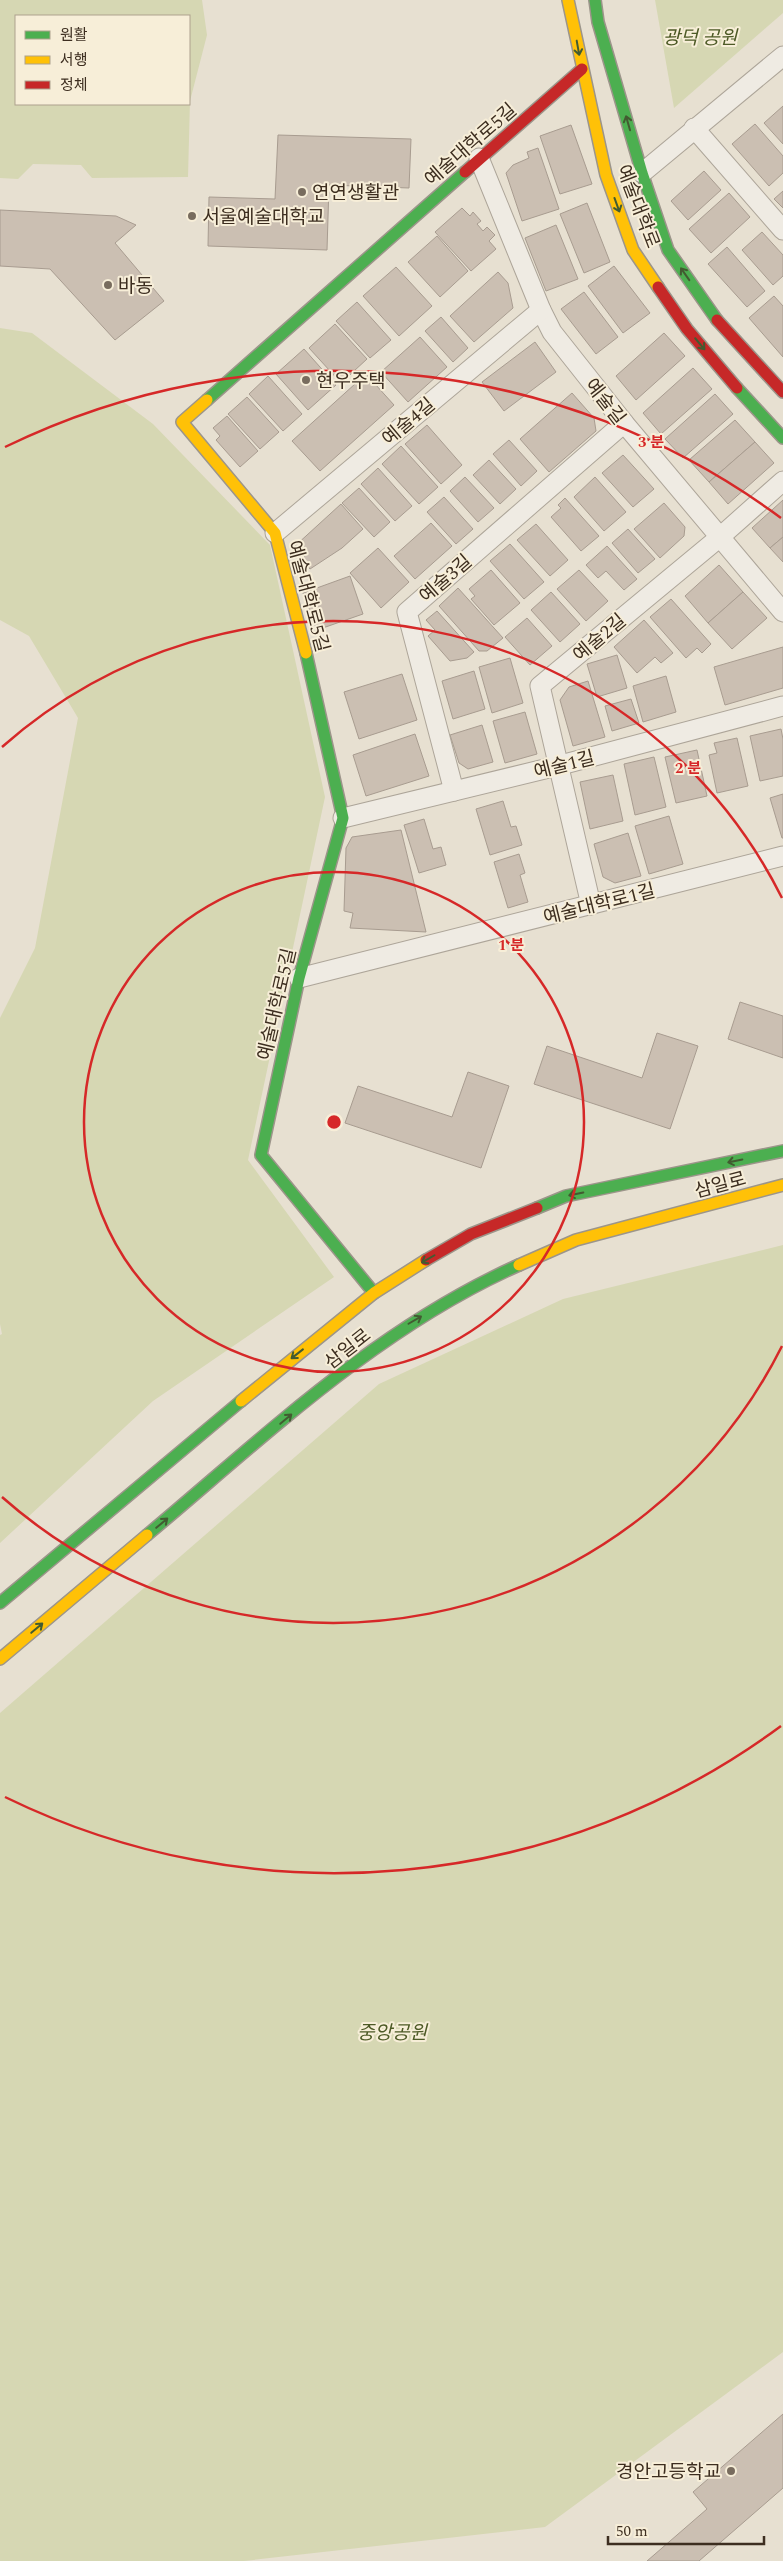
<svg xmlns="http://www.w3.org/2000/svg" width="783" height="2561" font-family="Spectral,'Noto Sans KR',serif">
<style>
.green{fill:#d6d7b3;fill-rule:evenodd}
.building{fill:#cbbfb2;stroke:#a89c90}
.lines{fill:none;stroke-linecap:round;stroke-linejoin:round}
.street-casing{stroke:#ada599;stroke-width:21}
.fast-casing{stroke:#9c958a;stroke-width:14}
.slow-casing{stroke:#9c958a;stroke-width:14}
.jam-casing{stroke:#9c958a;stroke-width:14}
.street{stroke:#efebe3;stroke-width:19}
.fast{stroke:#4caf50;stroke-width:11}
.slow{stroke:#ffc107;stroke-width:11}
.jam{stroke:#c62828;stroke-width:11}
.oneway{stroke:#425b31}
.ring{fill:none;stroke:#d62828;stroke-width:2.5}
.poi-dot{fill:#786c5e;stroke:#f7eed8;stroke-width:2}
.labels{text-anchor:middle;stroke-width:4;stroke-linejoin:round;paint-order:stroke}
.park-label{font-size:19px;font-style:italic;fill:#4d5a26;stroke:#f7eed8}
.street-label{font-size:19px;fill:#3d2e20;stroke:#f7eed8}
.poi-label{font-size:19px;fill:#3d2e20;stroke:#f7eed8;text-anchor:start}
.centre{fill:#d62828;stroke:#f7eed8;stroke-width:2.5}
.ring-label{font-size:15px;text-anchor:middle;font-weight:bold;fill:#d62828;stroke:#f7eed8;stroke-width:4;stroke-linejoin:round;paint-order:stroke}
</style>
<rect width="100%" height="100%" fill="#e7e0d1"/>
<g class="green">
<path d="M0,0h202l5,35 -17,66 -2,76 -96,1 -11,-13 -48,-1 -15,15 -18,-1zM16,16h173v88h-173z"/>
<path d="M655,0h128v13l-109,95z"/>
<path d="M0,328l32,5 121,91 117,121 55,252 -77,363 86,117 -181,124 -153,142v-208l2,-1 -2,-10v-306l35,-70 43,-230 -49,-82 -29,-16z"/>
<path d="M783,1245v1107l-238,175 -301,34h-244v-848l379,-329 184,-85z"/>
</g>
<g class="building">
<path d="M783,106v38l-19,-21z"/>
<path d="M755,124l28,32v17l-14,13 -37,-42z"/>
<path d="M571,125l21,59 -32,10 -20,-58z"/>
<path d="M278,135l133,4 -2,49 -80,-3 -2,65 -119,-4 1,-49 66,2z"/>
<path d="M538,148l21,61 -37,12 -16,-48 7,-8 16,-7 -2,-6z"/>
<path d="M704,171l17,19 -33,30 -17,-19z"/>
<path d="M783,191v17l-9,-9z"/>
<path d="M729,193l21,24 -39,36 -22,-24z"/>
<path d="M587,203l23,59 -26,11 -24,-59z"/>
<path d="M462,208l8,8 3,-4 8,9 -4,3 6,7 4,-4 8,8 -6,6 7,8 -25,22 -36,-39z"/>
<path d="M0,210l116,6 20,9 -21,18 49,58 -49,39 -65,-71 -50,-3z"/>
<path d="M556,225l22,54 -32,12 -21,-53z"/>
<path d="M762,232l21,23v21l-10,9 -31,-35z"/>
<path d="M437,236l31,35 -28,26 -32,-35z"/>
<path d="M727,247l38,44 -18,16 -39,-43z"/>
<path d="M614,266l36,47 -27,20 -35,-47z"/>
<path d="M396,267l36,39 -33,30 -36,-40z"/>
<path d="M498,272l10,11 5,25 -39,34 -24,-26z"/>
<path d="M584,292l34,45 -22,17 -35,-45z"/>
<path d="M774,296l9,10v51l-34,-39z"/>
<path d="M357,302l34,38 -21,18 -34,-37z"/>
<path d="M441,317l27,31 -15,14 -28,-31z"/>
<path d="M335,324l32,35 -26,24 -32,-35z"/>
<path d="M664,333l21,23 -49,44 -20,-24z"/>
<path d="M420,337l27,30 -39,35 -27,-30z"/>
<path d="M535,342l21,30 -52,39 -22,-29z"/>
<path d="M304,349l32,36 -28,25 -32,-36z"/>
<path d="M693,368l19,21 -51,45 -18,-21z"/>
<path d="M366,374l28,31 -74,66 -28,-30z"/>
<path d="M268,376l34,38 -19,17 -34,-37z"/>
<path d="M572,393l22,25 2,13 -47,41 -29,-33z"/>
<path d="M715,394l18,20 -50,44 -18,-19z"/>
<path d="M247,397l32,35 -19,17 -32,-35z"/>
<path d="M227,416l31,35 -18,16 -24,-27 4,-4 -7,-8z"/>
<path d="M735,420l20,22 -46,40 -20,-22z"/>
<path d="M427,425l35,40 -21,19 -36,-40z"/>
<path d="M509,440l28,31 -16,15 -28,-32z"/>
<path d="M755,442l19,21 -46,41 -19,-22z"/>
<path d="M401,446l37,41 -19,17 -37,-40z"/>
<path d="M623,455l31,34 -21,18 -31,-34z"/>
<path d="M489,460l27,29 -16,15 -27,-29z"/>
<path d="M378,468l34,38 -17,15 -34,-37z"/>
<path d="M465,477l29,31 -16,14 -28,-31z"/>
<path d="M595,477l31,35 -22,19 -30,-34z"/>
<path d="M359,488l31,34 -16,15 -32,-34z"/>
<path d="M444,497l29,32 -17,15 -29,-32z"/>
<path d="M565,498l34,38 -18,15 -30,-34 10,-9 -3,-3z"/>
<path d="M783,500v37l-13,11 -18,-20z"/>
<path d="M664,503l21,24 -1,9 -24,22 -26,-29z"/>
<path d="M341,504l22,25 -21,19 -32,21 -8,-9 3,-3 -10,-11z"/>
<path d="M431,523l21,23 -37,33 -21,-23z"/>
<path d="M536,524l32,36 -18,16 -33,-36z"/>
<path d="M628,529l27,30 -17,14 -26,-30z"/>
<path d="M783,537v25l-13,-14z"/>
<path d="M510,544l34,38 -20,17 -34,-38z"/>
<path d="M607,546l30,33 -13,11 -18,-19 -8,7 -12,-13z"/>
<path d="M378,548l31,34 -28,26 -31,-35z"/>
<path d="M719,565l24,27 -35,31 -23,-27z"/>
<path d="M491,570l29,33 -26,22 -23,-26 4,-3 -6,-7z"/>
<path d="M579,570l29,31 -22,20 -29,-32z"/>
<path d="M350,576l13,38 -46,16 -14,-37z"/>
<path d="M458,588l45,50 -16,13h-8l-40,-45z"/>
<path d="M551,592l29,32 -20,18 -29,-32z"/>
<path d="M743,592l24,26 -35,31 -24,-26z"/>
<path d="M671,599l40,45 -9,9 -5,-5 -11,10 -36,-41z"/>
<path d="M437,611l37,41 -7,6 -17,3 -22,-25 7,-6 -9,-10z"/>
<path d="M527,618l25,28 -22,19 -25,-28z"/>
<path d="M644,620l29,33 -12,10 -6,-6 -18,16 -23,-26z"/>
<path d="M783,647v41l-58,17 -11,-38z"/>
<path d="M617,655l10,33 -30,9 -10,-33z"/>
<path d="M510,658l13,45 -31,10 -13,-46z"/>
<path d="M474,671l11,38 -32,10 -11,-38z"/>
<path d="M402,674l15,46 -58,19 -15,-47z"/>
<path d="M666,676l10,36 -33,10 -10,-36z"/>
<path d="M588,681l17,56 -32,9 -13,-46 9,-13z"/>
<path d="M631,699l8,24 -27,8 -7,-25z"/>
<path d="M525,712l12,42 -32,9 -12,-42z"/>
<path d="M482,725l11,37 -25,7 -9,-6 -9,-28z"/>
<path d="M781,729l2,10v37l-23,5 -10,-45z"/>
<path d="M415,734l14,42 -63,20 -13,-41z"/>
<path d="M737,738l11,48 -31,7 -8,-38 8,-2 -3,-10z"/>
<path d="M697,750l10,46 -31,7 -11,-46z"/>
<path d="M654,757l12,50 -31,8 -11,-51z"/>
<path d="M613,775l10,46 -33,8 -10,-47z"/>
<path d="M783,794v44h-1l-12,-40z"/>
<path d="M503,801l8,26 5,-1 6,19 -32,10 -14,-46z"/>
<path d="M669,816l14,48 -34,10 -14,-48z"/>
<path d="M424,819l9,30 8,-2 5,18 -27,8 -15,-48z"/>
<path d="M401,830l25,102 -76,-4 3,-15 -9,-2 2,-63 6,-11z"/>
<path d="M628,833l13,43 -26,7 -12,-6 -9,-33z"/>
<path d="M519,854l6,19 -5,2 8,27 -20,6 -14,-46z"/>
<path d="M740,1002l43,14v42l-55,-19z"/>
<path d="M657,1033l41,13 -28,83 -136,-45 13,-38 95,32z"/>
<path d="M468,1072l41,14 -28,82 -136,-45 13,-37 94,31z"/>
<path d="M783,2414v74l-84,73h-52l60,-52 -14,-17z"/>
</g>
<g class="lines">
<defs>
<g id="street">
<path d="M694,128l89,102"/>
<path d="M479,158l62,152 11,22 72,91 159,189"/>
<path d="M642,173l141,-117"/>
<path d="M275,533l266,-223"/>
<path d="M454,791l-47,-179 217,-189"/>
<path d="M343,818l214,-52 226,-60"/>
<path d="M591,905l-51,-219 180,-149 63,-56"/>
<path d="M299,978l484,-122"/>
</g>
<g id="fast">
<path d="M595,0l3,22 44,151 26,77 49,70"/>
<path d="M737,388l46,50"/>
<path d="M207,400l258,-228"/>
<path d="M306,653l37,165 -44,160 -38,177 113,138"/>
<path d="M537,1208l29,-12 217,-45"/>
<path d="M147,1535c117,-98 230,-207 372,-270"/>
<path d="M0,1603l241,-202"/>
</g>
<g id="slow">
<path d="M568,0l38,175 27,75 25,37"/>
<path d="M207,400l-25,22 93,111 31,120"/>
<path d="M519,1265l57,-25 207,-55"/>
<path d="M241,1401l133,-108 52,-33"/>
<path d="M0,1659l147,-124"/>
</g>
<g id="jam">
<path d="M465,172l117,-103"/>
<path d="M658,287l29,42 50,59"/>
<path d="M717,320l66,72"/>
<path d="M426,1260l45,-26 66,-26"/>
</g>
</defs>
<use href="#street" class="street-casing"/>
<use href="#fast" class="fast-casing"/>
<use href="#slow" class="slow-casing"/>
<use href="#jam" class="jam-casing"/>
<use href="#street" class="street"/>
<use href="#fast" class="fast"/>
<use href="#slow" class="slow"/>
<use href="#jam" class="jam"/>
</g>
<defs><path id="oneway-shaft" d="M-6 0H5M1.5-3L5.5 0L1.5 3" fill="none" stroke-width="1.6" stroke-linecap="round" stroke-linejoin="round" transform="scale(1.25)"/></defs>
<g class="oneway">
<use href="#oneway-shaft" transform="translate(578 48) rotate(80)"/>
<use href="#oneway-shaft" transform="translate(628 123) rotate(-106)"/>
<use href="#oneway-shaft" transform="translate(617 205) rotate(70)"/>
<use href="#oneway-shaft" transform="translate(685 274) rotate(-125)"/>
<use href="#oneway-shaft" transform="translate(700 344) rotate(50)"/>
<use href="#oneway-shaft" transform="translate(735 1161) rotate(168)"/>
<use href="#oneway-shaft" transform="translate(576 1194) rotate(168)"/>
<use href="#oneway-shaft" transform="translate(428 1259) rotate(150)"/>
<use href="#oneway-shaft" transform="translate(415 1320) rotate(-30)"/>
<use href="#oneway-shaft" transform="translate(297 1354) rotate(142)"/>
<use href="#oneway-shaft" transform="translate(286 1419) rotate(-40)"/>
<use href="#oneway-shaft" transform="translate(162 1523) rotate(-40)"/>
<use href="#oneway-shaft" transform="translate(37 1628) rotate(-40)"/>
</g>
<g class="ring">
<circle cx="334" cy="1122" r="250"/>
<path d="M782 1346A501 501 0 0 1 2 1497M2 747A501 501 0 0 1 782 898"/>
<path d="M781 1726A751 751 0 0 1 5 1797M5 447A751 751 0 0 1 781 518"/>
</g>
<g class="poi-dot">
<circle cx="302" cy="192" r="5"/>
<circle cx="192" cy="216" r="5"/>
<circle cx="108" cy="285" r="5"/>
<circle cx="306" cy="380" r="5"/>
<circle cx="731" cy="2471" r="5"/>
</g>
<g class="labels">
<g class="park-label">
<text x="700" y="44">광덕 공원</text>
<text x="392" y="2039">중앙공원</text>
</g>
<g class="street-label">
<text transform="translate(470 144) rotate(-41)" y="7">예술대학로5길</text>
<text transform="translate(639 206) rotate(69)" y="7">예술대학로</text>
<text transform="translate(606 401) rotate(52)" y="7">예술길</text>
<text transform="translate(408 421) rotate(-40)" y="7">예술4길</text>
<text transform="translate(445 578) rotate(-41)" y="7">예술3길</text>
<text transform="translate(309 596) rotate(75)" y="7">예술대학로5길</text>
<text transform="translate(599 637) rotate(-40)" y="7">예술2길</text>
<text transform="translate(564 764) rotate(-14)" y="7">예술1길</text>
<text transform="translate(599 903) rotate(-14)" y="7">예술대학로1길</text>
<text transform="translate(276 1004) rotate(-77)" y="7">예술대학로5길</text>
<text transform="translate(720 1184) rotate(-15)" y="7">삼일로</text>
<text transform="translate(347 1348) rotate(-38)" y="7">삼일로</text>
</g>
<g class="poi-label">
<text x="312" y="199">연연생활관</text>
<text x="202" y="223">서울예술대학교</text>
<text x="118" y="292">바동</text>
<text x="316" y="387">현우주택</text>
<text x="721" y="2478" text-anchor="end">경안고등학교</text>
</g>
</g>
<circle cx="334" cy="1122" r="8" class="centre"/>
<g class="ring-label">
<text x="651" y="447">3 분</text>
<text x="688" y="773">2 분</text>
<text x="511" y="950">1 분</text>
</g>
<rect x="15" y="15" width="175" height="90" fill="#f7eed8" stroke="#ada18e"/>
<rect x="25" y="31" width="25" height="8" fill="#4caf50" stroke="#ada18e"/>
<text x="60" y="40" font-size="15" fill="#3d2e20">원활</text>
<rect x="25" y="56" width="25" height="8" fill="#ffc107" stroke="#ada18e"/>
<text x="60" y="65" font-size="15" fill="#3d2e20">서행</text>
<rect x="25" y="81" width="25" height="8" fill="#c62828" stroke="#ada18e"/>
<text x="60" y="90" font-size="15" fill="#3d2e20">정체</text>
<path d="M608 2536v8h156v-8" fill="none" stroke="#3d2e20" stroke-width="2.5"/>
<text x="616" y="2536" font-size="15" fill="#3d2e20" stroke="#f7eed8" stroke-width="4" paint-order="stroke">50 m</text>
</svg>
